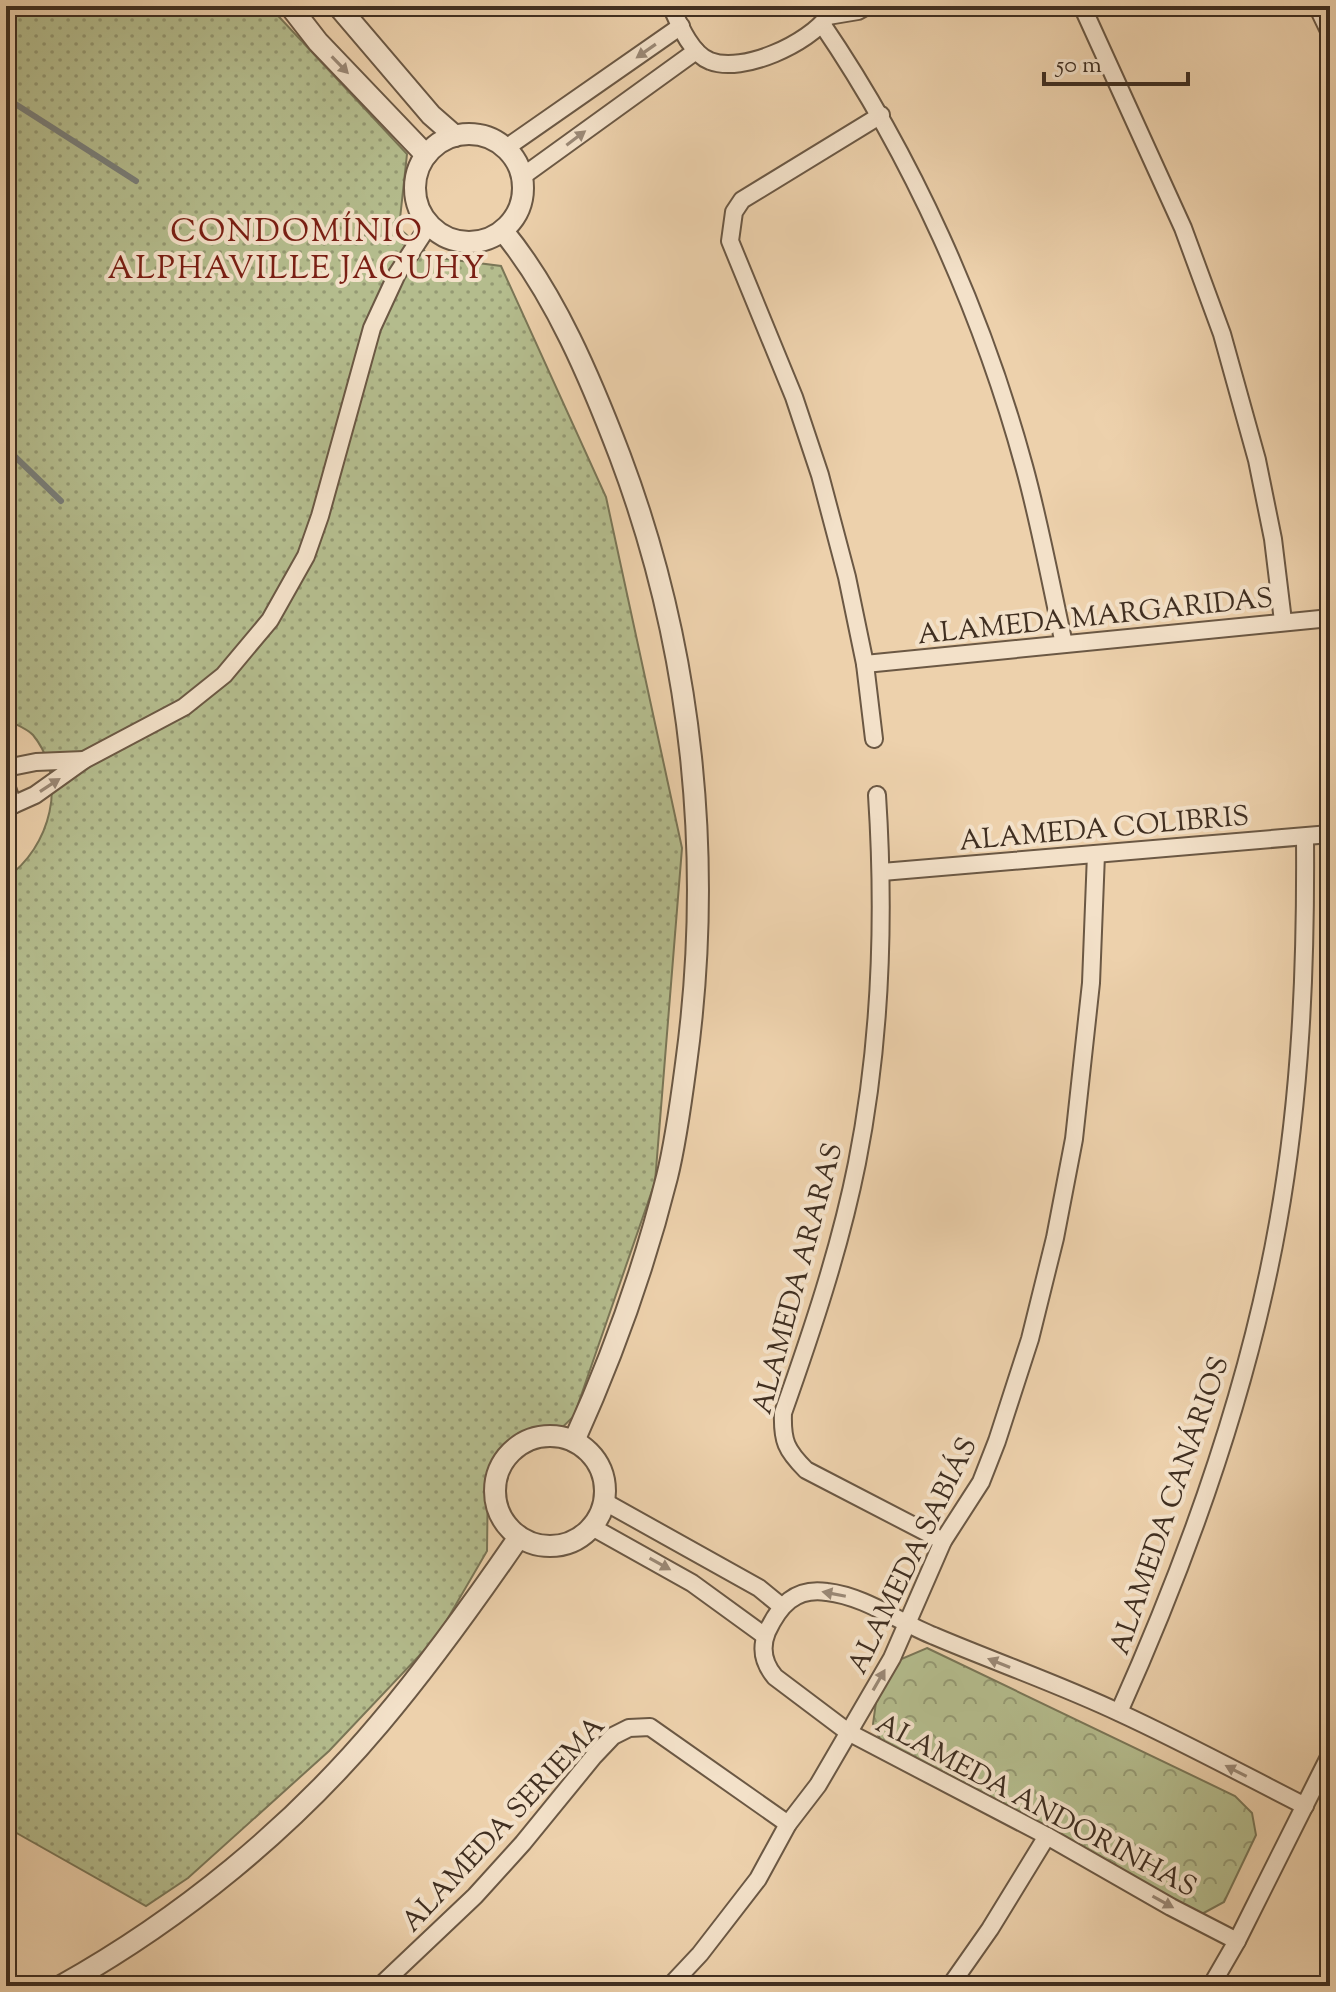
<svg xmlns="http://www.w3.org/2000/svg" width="1336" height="1992" font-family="'Sorts Mill Goudy',serif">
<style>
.grass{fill:url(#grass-dots);stroke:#7a7657;stroke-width:2}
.park{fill:url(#park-crowns);stroke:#7a7657;stroke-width:2}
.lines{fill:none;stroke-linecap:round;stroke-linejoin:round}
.stream{stroke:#797f7a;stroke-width:6}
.minor-casing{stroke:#6b5844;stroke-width:20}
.tertiary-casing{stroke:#6b5844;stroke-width:24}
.minor{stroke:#f3e1c9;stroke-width:16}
.tertiary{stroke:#f3e1c9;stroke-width:20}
.oneway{fill:#9a8875}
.labels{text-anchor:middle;stroke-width:8;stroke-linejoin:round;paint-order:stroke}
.street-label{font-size:28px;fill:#402f21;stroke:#f3e1c9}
.quarter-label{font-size:32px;letter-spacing:2px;fill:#7a1f14;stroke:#f3e1c9}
</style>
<defs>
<pattern id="grass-dots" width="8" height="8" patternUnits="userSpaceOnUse" patternTransform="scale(2)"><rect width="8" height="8" fill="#b4bc8d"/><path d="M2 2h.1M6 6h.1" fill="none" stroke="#949973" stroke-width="1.8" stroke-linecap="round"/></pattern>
<pattern id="park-crowns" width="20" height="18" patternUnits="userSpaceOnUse" patternTransform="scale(2)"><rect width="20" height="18" fill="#b4bc8d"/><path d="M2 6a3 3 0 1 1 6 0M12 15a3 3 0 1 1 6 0" fill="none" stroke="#949973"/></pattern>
</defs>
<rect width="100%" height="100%" fill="#edd1ac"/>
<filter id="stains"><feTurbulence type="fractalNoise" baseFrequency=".0025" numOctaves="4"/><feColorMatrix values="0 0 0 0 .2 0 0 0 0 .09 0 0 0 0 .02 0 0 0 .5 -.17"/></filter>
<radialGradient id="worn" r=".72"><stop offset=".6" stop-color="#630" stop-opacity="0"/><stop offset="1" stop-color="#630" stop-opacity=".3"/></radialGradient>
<path class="grass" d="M6,6h263l138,148 -8,74 32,29 70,9 105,231 76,351 -27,334 -81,234 -29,28 -57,28 -1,79 -50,86 -108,114 -141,127 -42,28 -140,-79v-949c44,-30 63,-99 27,-143 -6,-7 -19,-11 -27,-16z"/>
<path class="park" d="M927,1648l308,148 17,17 4,22 -32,67 -24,13 -319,-174 -8,-17 3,-22 23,-42z"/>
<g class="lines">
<g class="stream">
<path d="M6,98l130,83"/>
<path d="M6,448l55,53"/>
</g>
<defs>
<g id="minor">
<path d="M671,6c8,18 20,48 39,55 33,13 99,-18 118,-45l30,-5 9,-5"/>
<path d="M1082,6l101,222 39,106 35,126 16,79 10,82"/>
<path d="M1317,6l13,27"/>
<path d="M822,24c90,132 160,288 202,442 16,58 27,119 40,178"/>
<path d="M506,148l175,-122"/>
<path d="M523,176l173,-125"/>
<path d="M865,664l465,-46"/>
<path d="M874,739l-9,-75 -18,-87 -27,-102 -26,-78 -64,-156 4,-29 8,-12 139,-85"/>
<path d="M6,768l30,-6 48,-2"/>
<path d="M6,785l7,20"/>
<path d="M877,795c8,122 4,247 -20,368 -17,85 -45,168 -74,250 -1,28 3,37 23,57l137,71"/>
<path d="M6,808l29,-13 49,-35 100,-53 40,-32 46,-55 36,-64 14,-40 52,-188 25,-54 32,-49"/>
<path d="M882,872l448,-38"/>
<path d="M605,1502l154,86 22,18"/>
<path d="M592,1527l100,56 73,53"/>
<path d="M1119,1712c70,-156 129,-320 159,-489 23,-128 28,-257 27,-386"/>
<path d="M1237,1941l-66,-34 -124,-71 -199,-104 -73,-55c-11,-13 -15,-28 -8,-45 12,-26 28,-45 60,-40 37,4 72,30 107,44 61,26 125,48 186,77 63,29 124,62 185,93"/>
<path d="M380,1986l95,-90 48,-53 71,-87 19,-20 16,-8 21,-1 138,97"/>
<path d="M670,1986l30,-32 58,-75 30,-55 30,-39 74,-127 51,-117 38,-59 16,-41 33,-102 25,-101 19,-99 17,-156 5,-129"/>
<path d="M950,1986l40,-57 57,-93"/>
<path d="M1211,1986l26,-45 93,-186"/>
</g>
<g id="tertiary">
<path d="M290,6l28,36 108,113"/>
<path d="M338,6l93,109 24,21"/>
<circle cx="469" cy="188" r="54"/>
<path d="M503,231c52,63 88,149 117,225 73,194 94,404 66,608 -5,38 -10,77 -19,113 -23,92 -54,178 -93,264"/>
<circle cx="550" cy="1491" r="55"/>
<path d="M61,1986c120,-67 231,-158 319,-263 50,-59 95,-122 139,-186"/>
</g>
</defs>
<use href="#minor" class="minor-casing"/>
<use href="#tertiary" class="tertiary-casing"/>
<use href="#minor" class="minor"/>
<use href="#tertiary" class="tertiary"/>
</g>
<defs><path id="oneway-solid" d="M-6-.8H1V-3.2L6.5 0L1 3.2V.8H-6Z" transform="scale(2)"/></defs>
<g class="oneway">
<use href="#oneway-solid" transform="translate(646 51) rotate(145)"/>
<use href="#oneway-solid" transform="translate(340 65) rotate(46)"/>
<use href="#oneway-solid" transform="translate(576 138) rotate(-37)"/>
<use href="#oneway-solid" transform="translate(50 785) rotate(-33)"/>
<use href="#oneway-solid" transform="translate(660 1564) rotate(29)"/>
<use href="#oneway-solid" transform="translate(834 1594) rotate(-169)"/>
<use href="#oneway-solid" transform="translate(999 1663) rotate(-158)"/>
<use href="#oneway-solid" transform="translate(879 1680) rotate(-60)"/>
<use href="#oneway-solid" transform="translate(1236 1771) rotate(-153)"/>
<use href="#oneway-solid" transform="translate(1163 1902) rotate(29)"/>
</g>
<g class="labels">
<g class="street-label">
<text transform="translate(1095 615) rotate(-6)" y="10">ALAMEDA MARGARIDAS</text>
<text transform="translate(1104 827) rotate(-5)" y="10">ALAMEDA COLIBRIS</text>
<text transform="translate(796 1278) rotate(-75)" y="10">ALAMEDA ARARAS</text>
<text transform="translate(1168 1505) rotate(-71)" y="10">ALAMEDA CANÁRIOS</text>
<text transform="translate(911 1555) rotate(-64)" y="10">ALAMEDA SABIÁS</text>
<text transform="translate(1037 1804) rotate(28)" y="10">ALAMEDA ANDORINHAS</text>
<text transform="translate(502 1823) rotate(-47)" y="10">ALAMEDA SERIEMA</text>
</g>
<g class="quarter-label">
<text x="297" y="241">CONDOMÍNIO<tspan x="297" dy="37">ALPHAVILLE JACUHY</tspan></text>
</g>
</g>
<rect width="1336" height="1992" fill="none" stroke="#edd1ac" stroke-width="32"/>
<rect x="8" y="8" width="1320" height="1976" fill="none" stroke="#402f21" stroke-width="4"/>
<rect x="16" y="16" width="1304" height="1960" fill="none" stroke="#402f21" stroke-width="2"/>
<path d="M1044 72v12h144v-12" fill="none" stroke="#402f21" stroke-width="4"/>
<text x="1056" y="72" font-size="24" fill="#402f21" stroke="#f3e1c9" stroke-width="6" paint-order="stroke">50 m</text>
<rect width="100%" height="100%" filter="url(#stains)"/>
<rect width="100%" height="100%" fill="url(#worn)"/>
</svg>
